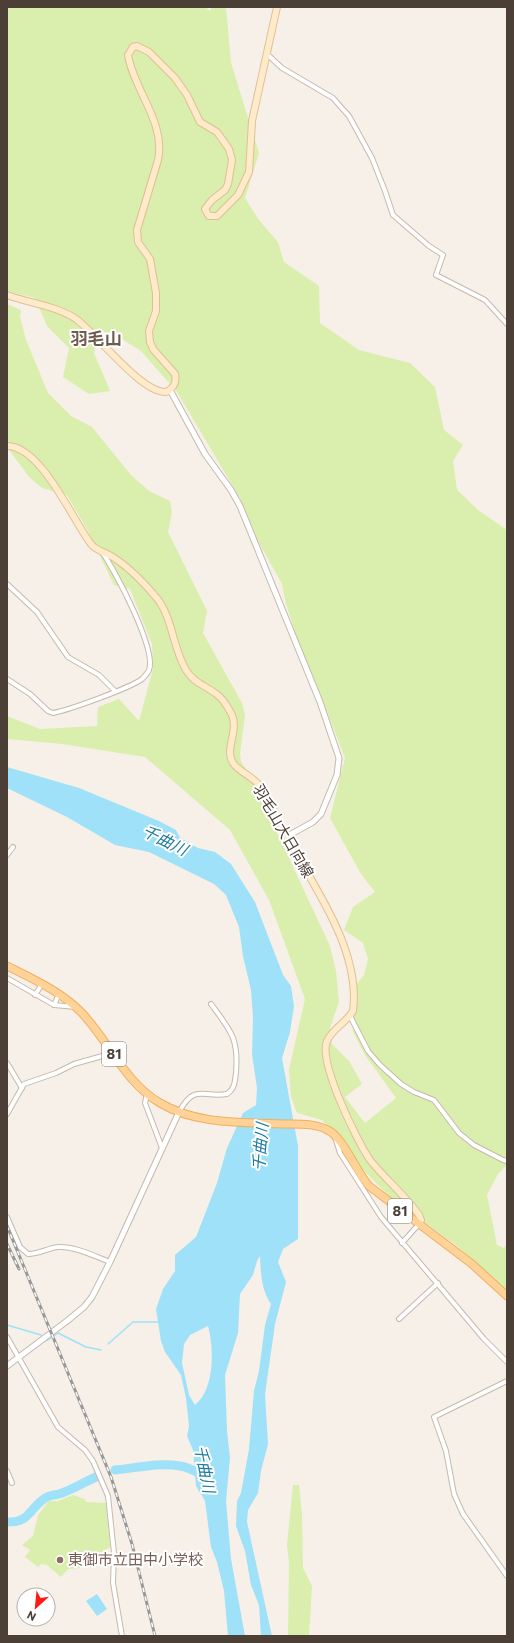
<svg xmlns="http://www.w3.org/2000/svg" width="514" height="1643" font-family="Commissioner,'Noto Sans JP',sans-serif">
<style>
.green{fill:#daeead}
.water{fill:#9fe1f8;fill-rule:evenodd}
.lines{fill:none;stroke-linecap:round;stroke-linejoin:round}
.stream{stroke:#9fe1f8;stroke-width:1.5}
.river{stroke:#9fe1f8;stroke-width:9}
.minor-casing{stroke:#c6b9ad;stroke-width:6}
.tertiary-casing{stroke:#c6b9ad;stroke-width:7}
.secondary-casing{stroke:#dec096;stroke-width:8}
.primary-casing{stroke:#f1ae5c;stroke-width:9}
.minor{stroke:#fff;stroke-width:4}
.tertiary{stroke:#fff;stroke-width:5}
.secondary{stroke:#ffeac9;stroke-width:6}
.primary{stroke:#ffd398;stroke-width:7}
.rail-casing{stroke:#989898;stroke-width:3}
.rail{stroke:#fff;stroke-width:1.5;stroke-dasharray:4.5;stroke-linecap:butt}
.education-dot{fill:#8d6e63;stroke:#fff;stroke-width:1.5}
.labels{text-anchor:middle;stroke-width:4;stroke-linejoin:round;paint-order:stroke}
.shield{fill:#fff;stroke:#817972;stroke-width:1}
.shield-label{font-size:14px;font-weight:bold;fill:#4b3f36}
.street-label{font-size:15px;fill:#4b3f36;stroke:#fff}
.education-label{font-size:15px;fill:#785e54;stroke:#fff;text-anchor:start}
.water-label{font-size:16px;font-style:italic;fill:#1f7ca0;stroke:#fff}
.quarter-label{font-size:17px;font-weight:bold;fill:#6f5c4c;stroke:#fff}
</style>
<rect width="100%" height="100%" fill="#f6f0e9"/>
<g class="green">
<path d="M7,7h198l5,4 2,-4h14l5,56 28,90 -14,45 13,21 20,23 6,20 35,24 1,37 39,27 51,13 25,24 9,43 19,15 -10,16 4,29 21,20 29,20v635l-9,9 -11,21 10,50 7,3 3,-4v47l-49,-44 -71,-53 -32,-32 -33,-42 -25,-7 -6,-16 -2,-27 16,-71 -36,-99 -39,-70 -85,-73 -83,-13 -55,-5v-23l33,13 57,-3 1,-19 21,-8 20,22 14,-52 -1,-25 -22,-55 -16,-4 -26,-54 -21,-36 -25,-7 -12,-10 -21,-28 -2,-24v-122l14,6 -1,7 6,23 22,53 23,23 21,11 39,48 18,16 21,10 2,11 -4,20 39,79 -4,22 39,70 3,12 -5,39 1,8 15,20 11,29 63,135 6,25 3,31 -9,26 2,16 17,17 13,23 -17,13 20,26 31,-25 -31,-43 -12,-23 2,-46 9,-11 4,-16 -5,-16 -19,-13 9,-23 22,-15 -14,-18 -31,-56 15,-60 -28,-72 -13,-27 -18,-55 -4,-20 -23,-41 -18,-43 -64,-108 -36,-41 -29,-18 -15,-2 -3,22 16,38 -21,3 -26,-17 6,-29 -22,-22 -12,-28 -28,-7z"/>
<path d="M293,1485h6l3,29 1,54 9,18 -3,50h-21l1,-73 -2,-18z"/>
<path d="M73,1495l12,4 1,3 20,1 4,44 -29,21 -13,1 -7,8 -14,-12 -6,-1 -3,3 -13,-10 5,-7 -8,-5 11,-9 5,-21 11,-14h9z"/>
</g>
<g class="water">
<path d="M7,767l72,21 80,33 17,9 4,8 18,10 17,4 16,12 24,38 28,73 8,11 3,20 -4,26 -8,26 16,88v93l-15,10 -5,13 8,20 -11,42 -10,70 3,50 -7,27 -3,22 -10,17 -1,12 25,114h-11l-2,-31 -8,-20 -6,-34 -9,-25 1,-25 4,-8 8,-44 5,-58 5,-20 6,-46 6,-21c-10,-15 -10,-30 -11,-48l-3,5 -4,14 -13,19 -2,39 -13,42 2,56 3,27 -4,43 5,58 14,77h-17l-4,-45 -7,-29 -6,-15 -6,-46 -9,-15 -3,-36 -6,-14 2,-10 -3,-28 -5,-23 -16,-23 -4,-11 -5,-32 7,-20 12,-18v-16l21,-18 21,-54 10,-35 16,-35 13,-8 1,-17 -5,-34 1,-37 -2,-27 -8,-34 -4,-29 -13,-32 -12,-11 -65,-32 -34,-7 -48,-28 -60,-29zM208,1326c6,22 7,63 -13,79l-6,-10 -7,-32 2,-19 6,-9z"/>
<path d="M97,1594l10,15 -10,7 -11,-15z"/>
</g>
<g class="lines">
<g class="stream">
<path d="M7,1325l34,10"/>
<path d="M46,1341l12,-8 28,14 15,3"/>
<path d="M108,1344l25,-22h27"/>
</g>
<g class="river">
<path d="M115,1470c22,-2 44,-8 65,-4 9,1 18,7 26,11"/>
<path d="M7,1522c24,1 23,-16 40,-25 4,-2 8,-2 12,-3 13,-4 25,-12 37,-17"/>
</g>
<defs>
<g id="minor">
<path d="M268,55l14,13 51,30 7,8 9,10 23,42 13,33 8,24 36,31 14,9 -7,20 49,25 22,24"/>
<path d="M7,584l30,28 31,45 31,18 16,16"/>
<path d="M7,679l23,15 18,17 5,2c16,-3 77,-25 89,-34 2,-2 6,-6 7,-9 8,-20 -34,-100 -47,-118"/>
<path d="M7,855l6,-8"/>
<path d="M7,978l47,27 22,2"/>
<path d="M35,995l7,-11"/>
<path d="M54,1005l5,-11"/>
<path d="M350,1016l18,35 12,14 21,19 13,8 20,8 25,33 15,12 29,15 4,1"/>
<path d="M7,1063l15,25"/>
<path d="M147,1094l-2,9 17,45"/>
<path d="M179,1112c16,-29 23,-14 48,-18 8,-5 8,-13 9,-22 3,-34 -6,-42 -25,-68"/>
<path d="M7,1114l17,-30 32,-11 18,-9 39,-11"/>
<path d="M334,1134l6,19 41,64 103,122 23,23"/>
<path d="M7,1217l13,30 8,7c11,0 20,-6 30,-7 17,-1 36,9 52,15"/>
<path d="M402,1243l17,-19"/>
<path d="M399,1319l39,-36"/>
<path d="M7,1337l51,90 27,23 8,11 15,35 6,57 -1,30 9,53"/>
<path d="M507,1381l-73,36 12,34 8,43 9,20 44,62"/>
<path d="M7,1471l5,12"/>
</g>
<g id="tertiary">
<path d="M170,390l35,64 26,36 9,16 80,196 19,56 -2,17 -16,39 -8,8 -27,15"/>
<path d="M7,1366l60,-45 17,-14 8,-10 18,-35 69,-150"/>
</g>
<g id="secondary">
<path d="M7,295c22,8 50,11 69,24 21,15 65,74 90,73 8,-4 11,-9 9,-18l-22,-25 -3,-7 -1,-11 7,-20v-18l-6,-34 -12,-17 -1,-12 21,-70c8,-38 -24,-69 -30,-105l5,-8 4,-1 12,6 26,26 12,17 13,27 17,10 12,17 3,11 -4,24 -3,6 -13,10 -7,9 4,7h8l21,-21 11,-23 3,-51 25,-114"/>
<path d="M7,446c34,0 65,73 84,98 5,7 13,7 20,12 15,9 33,27 44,40 18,20 17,51 31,74 7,12 18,15 29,23 8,5 13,14 17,22 7,16 -8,34 1,48 6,9 19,13 26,22 13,15 18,36 28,53 28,50 74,113 66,173 -6,11 -21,18 -26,30 -9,21 30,100 43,119 15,19 35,35 49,55l2,5 -2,4"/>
</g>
<path id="primary" d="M7,966c26,13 53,25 74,46 28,29 43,70 79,91 37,22 82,19 124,21 15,0 34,-1 47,8 14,10 25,39 38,54l103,78 35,32"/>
</defs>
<use href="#minor" class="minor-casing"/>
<use href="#tertiary" class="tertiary-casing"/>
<use href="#secondary" class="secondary-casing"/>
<use href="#primary" class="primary-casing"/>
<use href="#minor" class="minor"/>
<use href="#tertiary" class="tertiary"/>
<use href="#secondary" class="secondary"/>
<use href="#primary" class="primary"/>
<defs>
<g id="rail">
<path d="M7,1226l104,251 21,67 23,92"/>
<path d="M7,1244l12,25"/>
</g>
</defs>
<use href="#rail" class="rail-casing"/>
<use href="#rail" class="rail"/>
</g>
<circle class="education-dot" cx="60" cy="1560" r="4"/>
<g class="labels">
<g class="shield">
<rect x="102" y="1042" width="24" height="24" rx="3"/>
<rect x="388" y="1199" width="24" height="24" rx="3"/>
</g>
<g class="shield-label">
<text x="114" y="1059">81</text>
<text x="400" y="1216">81</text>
</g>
<g class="street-label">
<text transform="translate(283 831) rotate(60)" y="5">羽毛山大日向線</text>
</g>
<g class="education-label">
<text x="68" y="1565">東御市立田中小学校</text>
</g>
<g class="water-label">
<text transform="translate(165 840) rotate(26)" y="6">千曲川</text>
<text transform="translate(260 1147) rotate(-85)" y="6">千曲川</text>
<text transform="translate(205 1469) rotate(79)" y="6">千曲川</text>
</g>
<g class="quarter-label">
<text x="96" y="345">羽毛山</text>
</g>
</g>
<rect width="514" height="1643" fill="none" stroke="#4b3f36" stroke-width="16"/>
<g transform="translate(36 1607) rotate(207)"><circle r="19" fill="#ffffff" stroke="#b7b2af"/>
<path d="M0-3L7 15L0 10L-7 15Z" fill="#ff1816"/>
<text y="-6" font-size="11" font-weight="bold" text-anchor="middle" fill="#4b3f36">N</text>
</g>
</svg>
